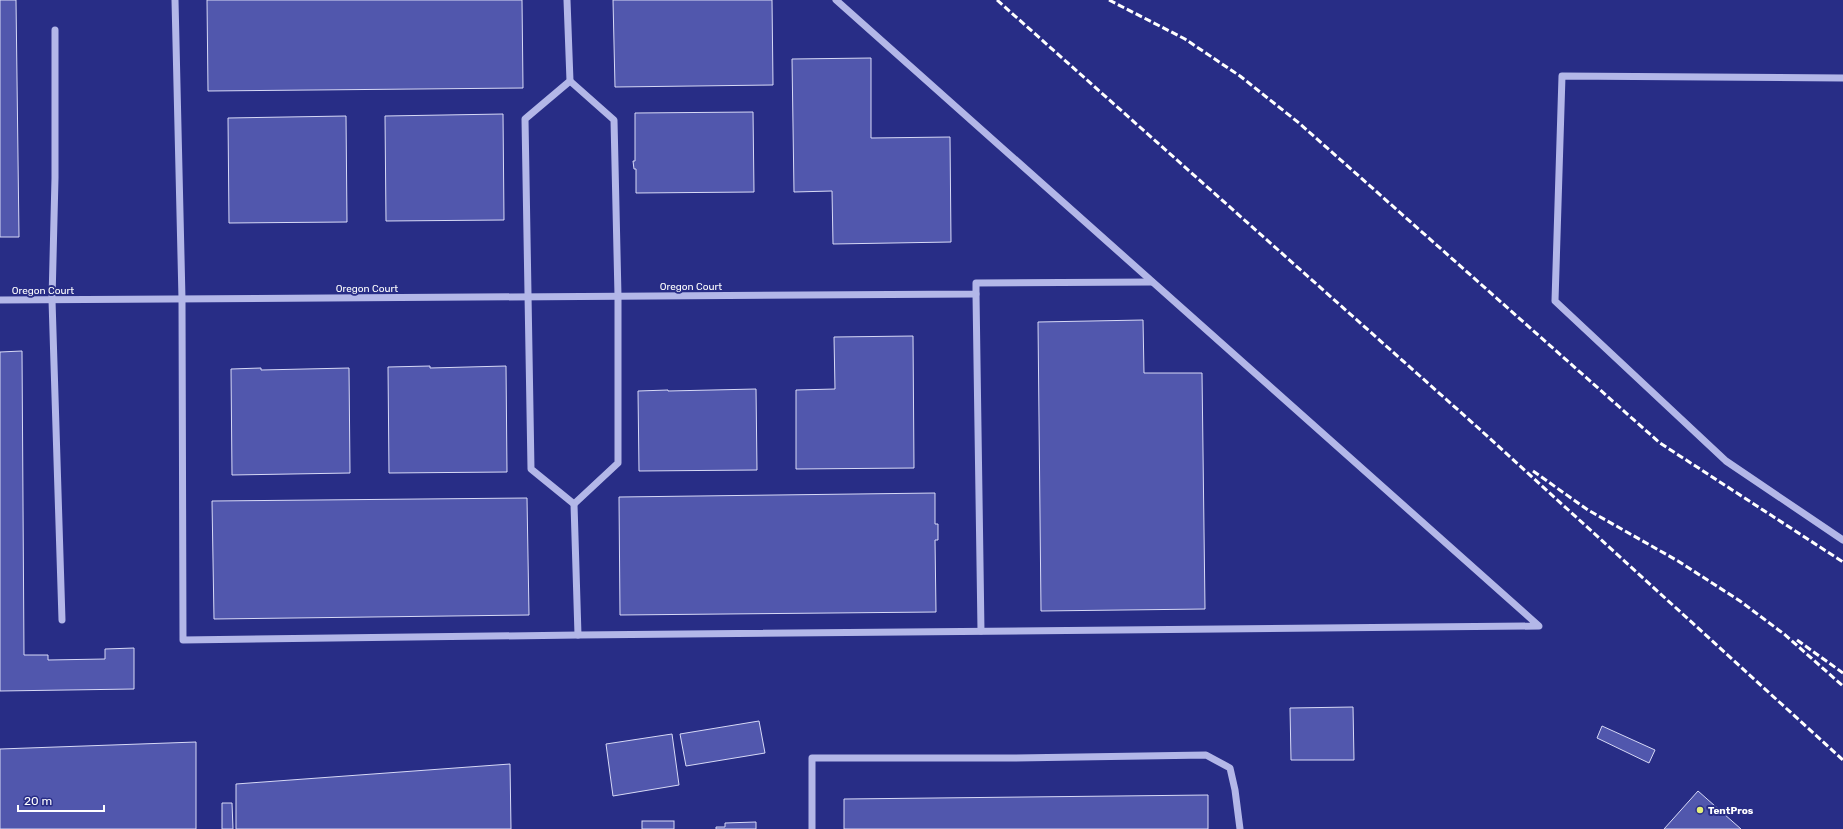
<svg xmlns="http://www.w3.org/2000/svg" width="1843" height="829" font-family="Rubik,sans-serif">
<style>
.building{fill:#5157ad;stroke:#d7d9f6}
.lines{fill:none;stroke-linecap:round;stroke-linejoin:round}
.minor{stroke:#b3b7e8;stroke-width:7}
.rail{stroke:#fff;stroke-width:3;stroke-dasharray:7 3;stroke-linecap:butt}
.poi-dot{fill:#e4ef7a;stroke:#282d86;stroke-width:1.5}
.labels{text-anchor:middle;stroke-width:4;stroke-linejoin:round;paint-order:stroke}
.street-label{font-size:10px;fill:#fff;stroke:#282d86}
.poi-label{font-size:10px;font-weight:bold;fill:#fff;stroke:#282d86;text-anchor:start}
</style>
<rect width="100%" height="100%" fill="#282d86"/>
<g class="building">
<path d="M0,0h16l3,237h-19z"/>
<path d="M207,0h315l1,88 -315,3z"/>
<path d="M613,0h159l1,85 -158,2z"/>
<path d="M871,58v80l79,-1 1,105 -118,2 -1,-53 -38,1 -2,-133z"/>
<path d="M753,112l1,80 -118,1v-24h-2l-1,-8h2v-48z"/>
<path d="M503,114l1,106 -118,1 -1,-105z"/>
<path d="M346,116l1,106 -118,1 -1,-105z"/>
<path d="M1143,320l1,53h58l3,236 -164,2 -3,-289z"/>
<path d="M913,336l1,132 -118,1v-79l39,-1 -1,-52z"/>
<path d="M22,351l2,304h24v5l57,-1v-10l29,-1v41l-134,2v-339z"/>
<path d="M430,366v2l76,-2 1,106 -118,1 -1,-106z"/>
<path d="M261,368v2l88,-2 1,105 -118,2 -1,-106z"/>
<path d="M756,389l1,81 -118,1 -1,-80 30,-1v1z"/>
<path d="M935,493v31h3v16h-3l1,72 -316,3 -1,-118z"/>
<path d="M527,498l2,117 -315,4 -2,-118z"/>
<path d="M1353,707l1,53h-63l-1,-52z"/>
<path d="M759,721l6,32 -79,13 -6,-32z"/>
<path d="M1602,726l53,24 -6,13 -52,-25z"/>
<path d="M672,734l7,51 -66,11 -7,-52z"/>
<path d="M196,742v87h-196v-80z"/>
<path d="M510,764l1,65h-275v-45z"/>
<path d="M1698,791l43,38h-77z"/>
<path d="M1208,795v34h-364v-30z"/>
<path d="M222,803h10l1,26h-11z"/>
<rect x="642" y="821" width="32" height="8"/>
<path d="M756,822v7h-40v-2h9v-4z"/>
</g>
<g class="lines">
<g class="minor">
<path d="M175,0l7,299 1,341 395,-5"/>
<path d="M567,0l3,81 -45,38 6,350 43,35 4,131 961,-9 -703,-626"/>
<path d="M55,30v148l-3,122 10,320"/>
<path d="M1843,78l-281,-2 -7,225 171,160 117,79"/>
<path d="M570,81l44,39 4,176v167l-44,41"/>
<path d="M976,294l5,337"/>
<path d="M0,300l976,-6v-11l176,-1"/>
<path d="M812,829v-71h199l195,-3 24,13 5,22 5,39"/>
</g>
<g class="rail">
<path d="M997,0l478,425 368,335"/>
<path d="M1109,0l76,39 55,37 59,47 361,320 183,119"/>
<path d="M1533,471l55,39 90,51 62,40 44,33 59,52"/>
<path d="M1797,640l46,33"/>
</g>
</g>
<circle class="poi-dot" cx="1700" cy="810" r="4"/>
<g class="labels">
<g class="street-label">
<text x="691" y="290">Oregon Court</text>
<text x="367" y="292">Oregon Court</text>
<text x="43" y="294">Oregon Court</text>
</g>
<g class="poi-label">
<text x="1708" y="814">TentPros</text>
</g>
</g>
<path d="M18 805v6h86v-6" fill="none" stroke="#ffffff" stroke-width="2"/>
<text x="24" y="805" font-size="12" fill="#ffffff" stroke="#282d86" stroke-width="3" paint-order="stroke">20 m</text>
</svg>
